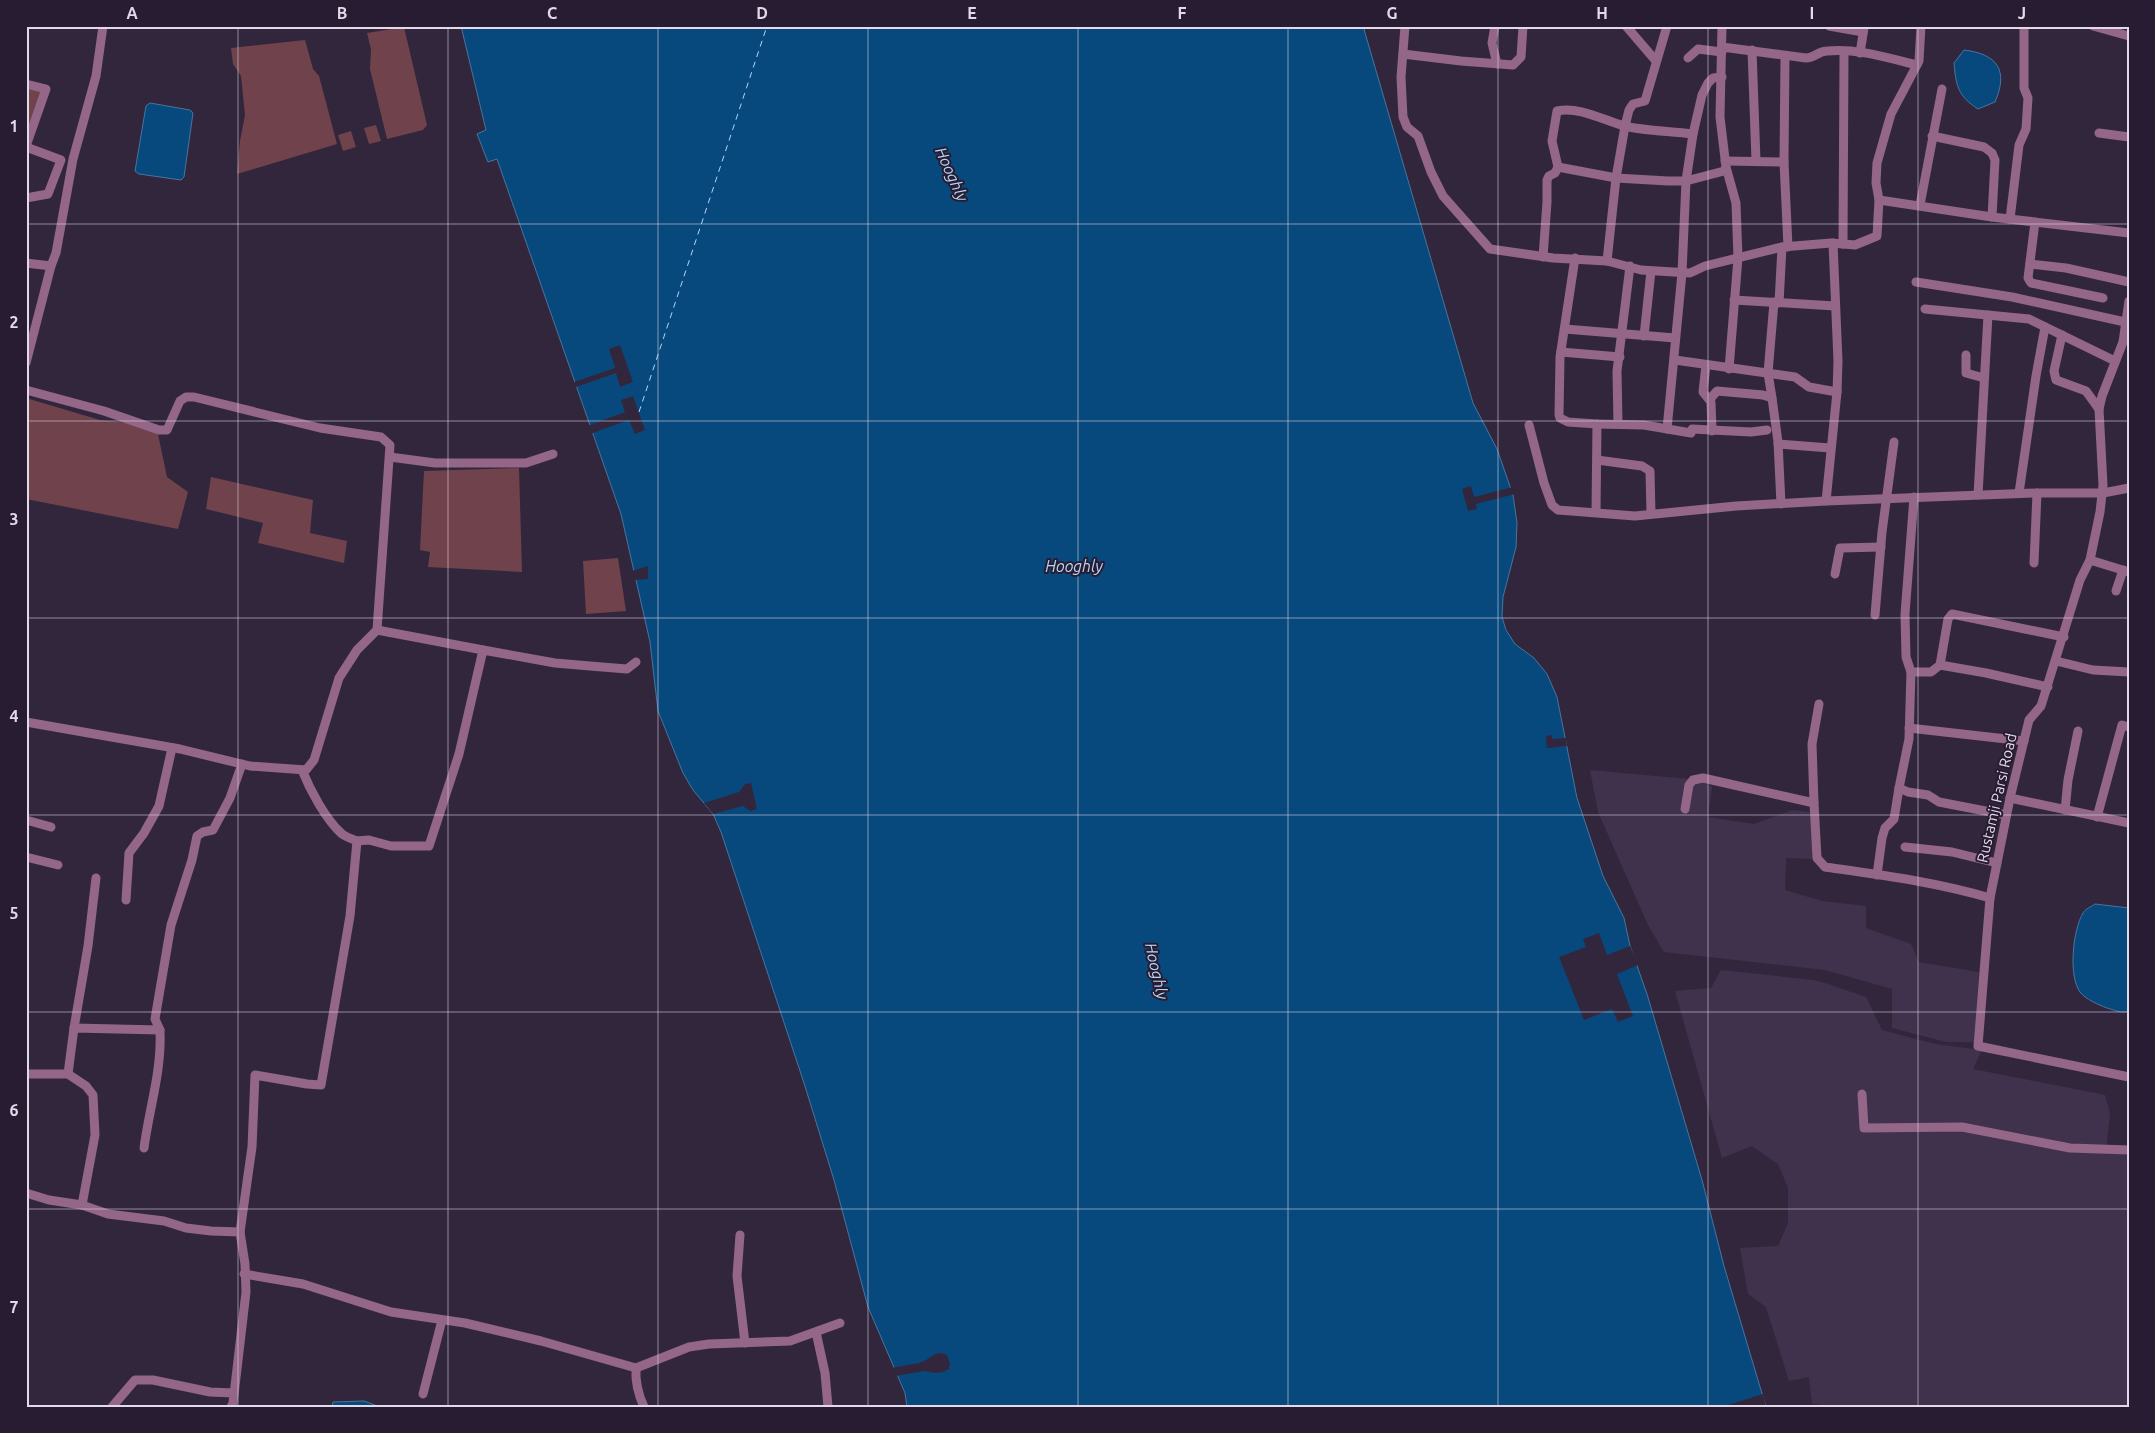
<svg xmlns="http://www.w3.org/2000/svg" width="2155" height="1433" font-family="Ubuntu,sans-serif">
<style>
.built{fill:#40314d}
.green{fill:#70424c}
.water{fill:#08497d;stroke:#49749d}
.pier{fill:#32263d}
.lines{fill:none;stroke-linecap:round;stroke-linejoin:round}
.ferry{stroke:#b6d4f3;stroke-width:1;stroke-dasharray:6 5;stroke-linecap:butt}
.street{stroke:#946688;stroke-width:9}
.grid{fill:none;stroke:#e2dae9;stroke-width:1;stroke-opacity:0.55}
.labels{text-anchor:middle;stroke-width:4;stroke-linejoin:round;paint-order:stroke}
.street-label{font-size:15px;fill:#e2dae9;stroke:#281c32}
.water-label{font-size:16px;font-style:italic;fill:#b6d4f3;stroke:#281c32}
.neatline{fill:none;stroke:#e2dae9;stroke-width:2}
.grid-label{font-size:16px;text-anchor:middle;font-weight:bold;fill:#e2dae9}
</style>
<rect width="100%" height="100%" fill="#32263d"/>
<g class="built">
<path d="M1590,770l109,10 13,7 -4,30 46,7 38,-14 20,2v47l-26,-1 -1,32 37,11 44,5v22l45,16 8,18 60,10 -5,70h-28l-54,-14v-39l-67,-19 -161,-18 -16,-27 -50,-113z"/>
<path d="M1721,970l93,10 14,4 38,13 16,33 53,14 47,6 -9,19 132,26 5,18 -4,39 23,3v252h-285l-32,-3 -3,-27 -20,4 -23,-74 -18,-13 -8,-46 38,-2 10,-23v-35l-10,-24 -26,-18 -30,12 -47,-167 36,-3z"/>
</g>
<g class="green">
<path d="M404,27l23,98 -4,5 -36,9 -17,-70 1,-20 -4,-16z"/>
<path d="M305,40l8,29 6,7 18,68 -100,30 3,-33 5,-26 -4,-39 -8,-12 -2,-16z"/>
<path d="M26,88l16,4 -16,45z"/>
<path d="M376,125l5,16 -12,3 -5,-16z"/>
<path d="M351,131l5,16 -13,4 -5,-16z"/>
<path d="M26,398l74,22 29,3 29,11 9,43 21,15 -10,37 -152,-30z"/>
<path d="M519,468l3,104 -94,-5 2,-15 -10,-2 4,-79z"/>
<path d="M211,477l102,23 -3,33 37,8 -3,22 -86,-20 5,-20 -57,-14z"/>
<path d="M618,558l8,53 -40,3 -3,-53z"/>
</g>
<g class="water">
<path d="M461,26h902l110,377 24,46 16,46 4,28 -1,24 -13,50 -1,20 4,13 9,14 19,14 13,16 10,23 20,101 26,78 21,42 6,28 17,48 55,186 22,86 42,141h-859l-2,-14 -37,-86 -34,-127 -30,-97 -83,-251 -8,-18 -20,-24 -10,-17 -25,-62 -8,-69 -29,-128 -124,-355 -9,3 -11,-28 9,-4z"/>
<path d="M1964,50c33,4 45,20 31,52l-17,7c-20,-13 -22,-23 -24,-46z"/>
<path d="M150,103l40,7 3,3 -9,64 -3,3 -42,-6 -4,-3 11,-65z"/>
<path d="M2095,904l34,4v103c-8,3 -14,-1 -22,-3 -8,-3 -22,-9 -27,-16 -12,-17 -7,-62 3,-79 2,-4 8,-6 12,-9z"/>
<path d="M364,1401l16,6h-48l1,-5z"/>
</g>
<g class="pier">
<path d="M620,345l13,37 -13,5 -4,-14 -40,14 -2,-5 41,-14 -6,-19z"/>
<path d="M633,396l12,34 -10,4 -6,-14 -39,14 -3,-8 38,-14 -4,-12z"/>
<path d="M1471,486l3,11 39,-10 2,7 -39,10 1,5 -9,2 -6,-22z"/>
<path d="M648,566v13l-14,1 -2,-9z"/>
<path d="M1552,735v4l14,-1 1,8 -20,2 -1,-12z"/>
<path d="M751,783l6,26 -7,2 -7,-5 -30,8 -9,-11 35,-11 6,-8z"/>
<path d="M1599,933l8,22 23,-9 8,19 -21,9 16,42 -15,6 -6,-13 -28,11 -25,-63 27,-10 -3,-8z"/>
<path d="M942,1353l5,2 3,9 -1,5 -6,3 -8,1 -10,-2 -30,5 -4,-8 28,-5 7,-3 9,-6z"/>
<path d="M1763,1394l3,13h-38v-2z"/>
</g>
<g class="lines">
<path class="ferry" d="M639,412l128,-386"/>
<g class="street">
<path d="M1405,26l-4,51 2,40 4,10 11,9 13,36 12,24 47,53 63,9 54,3 34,9 49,3 15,-7 77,-19 49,-4 24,2 22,-9 2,-36 113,17 137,16"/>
<path d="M1495,26l-3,17 5,21"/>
<path d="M1626,26l30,35"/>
<path d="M1722,26l-2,91 6,50 10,36 2,55 -9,111"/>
<path d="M1829,26l34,6"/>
<path d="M2093,26l36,10"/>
<path d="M1722,47l84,11c9,0 12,-7 21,-7 30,-3 61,7 90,14"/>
<path d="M1752,50l4,111"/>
<path d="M1860,53l4,-25"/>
<path d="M1403,54l58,7 52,4 8,-8 2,-31"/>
<path d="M1785,56l-1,106 4,85"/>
<path d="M1688,58l10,-9 24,3"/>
<path d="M26,84l20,5 -20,57"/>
<path d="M2099,133l30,4"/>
<path d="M1932,136l52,11 8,6 3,7 -3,57"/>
<path d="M26,147l35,13 -13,34 -22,4"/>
<path d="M1725,161l59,1"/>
<path d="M1558,167l58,11 52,3h18l38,-10 2,-4"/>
<path d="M1879,200l-3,-17 1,-20 14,-49 28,-53 2,-35"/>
<path d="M1920,205l22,-116"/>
<path d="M2010,219l9,-74 7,-16 2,-31 -4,-10v-62"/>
<path d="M2035,222l-7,56 3,5 72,15"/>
<path d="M1843,244l1,-192"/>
<path d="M1543,257l4,-55v-22l2,-4 6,-3 3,-6 -6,-26 5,-30c22,-5 46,9 67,15 21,5 46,5 69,8"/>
<path d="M1575,258l-15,99 -1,58 1,3 8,4 29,2 -1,88"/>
<path d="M1607,261l9,-83 9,-52 4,-16 4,-6 12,-3 22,-75"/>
<path d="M26,263l25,3"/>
<path d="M2030,264l36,4 63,14"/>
<path d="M1916,282l96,15 113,25"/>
<path d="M1734,300l101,6"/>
<path d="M2129,301l-6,41 -21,54 -3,13 4,76 -3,27 -10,48 -10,20 -39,126 -12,14 -19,78 -20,100 -12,148 151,31"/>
<path d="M1779,303l3,-56"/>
<path d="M1925,309l104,10 86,42"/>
<path d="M1565,329l110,9"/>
<path d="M2062,335l-8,36 2,9 30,11 13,18"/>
<path d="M1644,336l7,-65"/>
<path d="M1561,352l59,5"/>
<path d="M1966,355v18l18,5"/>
<path d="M1675,360l120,17 14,10 28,5"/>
<path d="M26,363l25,-97 5,-13 17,-94 23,-83 7,-50"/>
<path d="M1706,365l-3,27 8,10 1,29"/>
<path d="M26,390l78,21 55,19h8l13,-29 6,-4h8l126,31 61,9 9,8 -13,185 106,20"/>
<path d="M1772,398l-4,-25 6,-71"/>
<path d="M1710,399l7,-8 46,4 9,3 6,44 3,62"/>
<path d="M1597,424l47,1 47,8"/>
<path d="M1618,424l-1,-53 13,-105"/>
<path d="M1529,425l15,58 8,22 6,5 77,6 101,-10 90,-5 211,-8h66l26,-5"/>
<path d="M1667,429l15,-156 4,-92 7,-47 9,-39 6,-12 5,-5 9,-1"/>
<path d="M1692,429l59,3 16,-2"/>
<path d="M1778,444l52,4"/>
<path d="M390,457l45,6h91l27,-9"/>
<path d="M1597,460l45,6 8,5 1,43"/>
<path d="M2019,493l17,-117 9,-49"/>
<path d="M1978,495l10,-180"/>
<path d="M1914,497l-9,117 1,43 5,15 -2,67 -10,49 9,4 20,3 11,7 67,13"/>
<path d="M1826,501l11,-109 1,-31 -5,-118"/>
<path d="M2090,560l39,12"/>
<path d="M2034,563l3,-70"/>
<path d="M1835,574l5,-26 41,-1"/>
<path d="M2116,591l7,-21"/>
<path d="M1875,615l7,-83 12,-90"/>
<path d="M2056,661l37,9 36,2"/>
<path d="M1940,665l46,8 62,14"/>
<path d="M1911,672h20l9,-7 8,-46 4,-5 112,23"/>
<path d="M1819,704l-7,40 2,59 3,55 8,9c56,8 111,15 165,31"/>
<path d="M26,722l154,27 70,17 56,4 8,-10 25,-82 18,-28 20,-20"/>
<path d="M1909,728l115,13"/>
<path d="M302,770c8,20 24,50 40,64 4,3 10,5 15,7"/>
<path d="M2010,798l119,25"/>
<path d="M1685,809l4,-24 4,-5 10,-2 111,25"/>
<path d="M2065,810l3,-30 10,-49"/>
<path d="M2097,817l25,-92 7,2"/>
<path d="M26,820l25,7"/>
<path d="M1905,847l47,5 45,11"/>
<path d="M26,857l32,8"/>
<path d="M1877,875l5,-37 3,-10 9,-9 5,-31"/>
<path d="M126,900l3,-47 15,-20 15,-27 13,-58"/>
<path d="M74,1028l14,-82 8,-68"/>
<path d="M26,1074h42l6,-46 86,2 -5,-11 16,-94 21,-65 5,-24 6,-4 10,-2 17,-32 12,-34"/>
<path d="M68,1074l18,12 7,9 2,40 -13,70"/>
<path d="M1862,1094l2,34 98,-1 108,21 59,2"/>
<path d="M144,1148c5,-39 18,-77 16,-118"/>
<path d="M26,1193l23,7 33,5 26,9 56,7 22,7 25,3 29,1 12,-85 3,-72 52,9 14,1 29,-169 7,-75 12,-1 22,6h38l30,-92 24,-104 72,13 35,3 37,3 9,-7"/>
<path d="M740,1235l-3,41 8,67"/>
<path d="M244,1274l59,10 88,28 74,11 76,18 95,27 53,-21 20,-3 81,-3 50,-18"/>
<path d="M816,1332l9,41 3,34"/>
<path d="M636,1368c-1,15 2,26 8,39"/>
<path d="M423,1394l19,-74"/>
<path d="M112,1407l23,-27h18l57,12 24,1"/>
<path d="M231,1407l2,-4 13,-111 -1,-28 -5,-32"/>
</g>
</g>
<path class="grid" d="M238,26v1381M448,26v1381M658,26v1381M868,26v1381M1078,26v1381M1288,26v1381M1498,26v1381M1708,26v1381M1918,26v1381M26,224h2103M26,421h2103M26,618h2103M26,815h2103M26,1012h2103M26,1209h2103"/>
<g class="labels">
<g class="street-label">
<text transform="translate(1997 798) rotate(-77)" y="5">Rustamji Parsi Road</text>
</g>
<g class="water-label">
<text transform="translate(952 174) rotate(66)" y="6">Hooghly</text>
<text x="1074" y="572">Hooghly</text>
<text transform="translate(1157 971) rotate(77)" y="6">Hooghly</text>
</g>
</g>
<rect width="2155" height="1433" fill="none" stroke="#281c32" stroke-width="55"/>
<rect x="28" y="28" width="2100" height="1378" class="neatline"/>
<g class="grid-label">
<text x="132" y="19">A</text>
<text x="342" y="19">B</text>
<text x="552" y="19">C</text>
<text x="762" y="19">D</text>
<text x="972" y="19">E</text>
<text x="1182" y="19">F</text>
<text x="1392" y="19">G</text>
<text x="1602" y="19">H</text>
<text x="1812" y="19">I</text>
<text x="2022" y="19">J</text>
<text x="14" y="132">1</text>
<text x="14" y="328">2</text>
<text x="14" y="525">3</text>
<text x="14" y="722">4</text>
<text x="14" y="919">5</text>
<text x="14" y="1116">6</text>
<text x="14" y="1313">7</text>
</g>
</svg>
